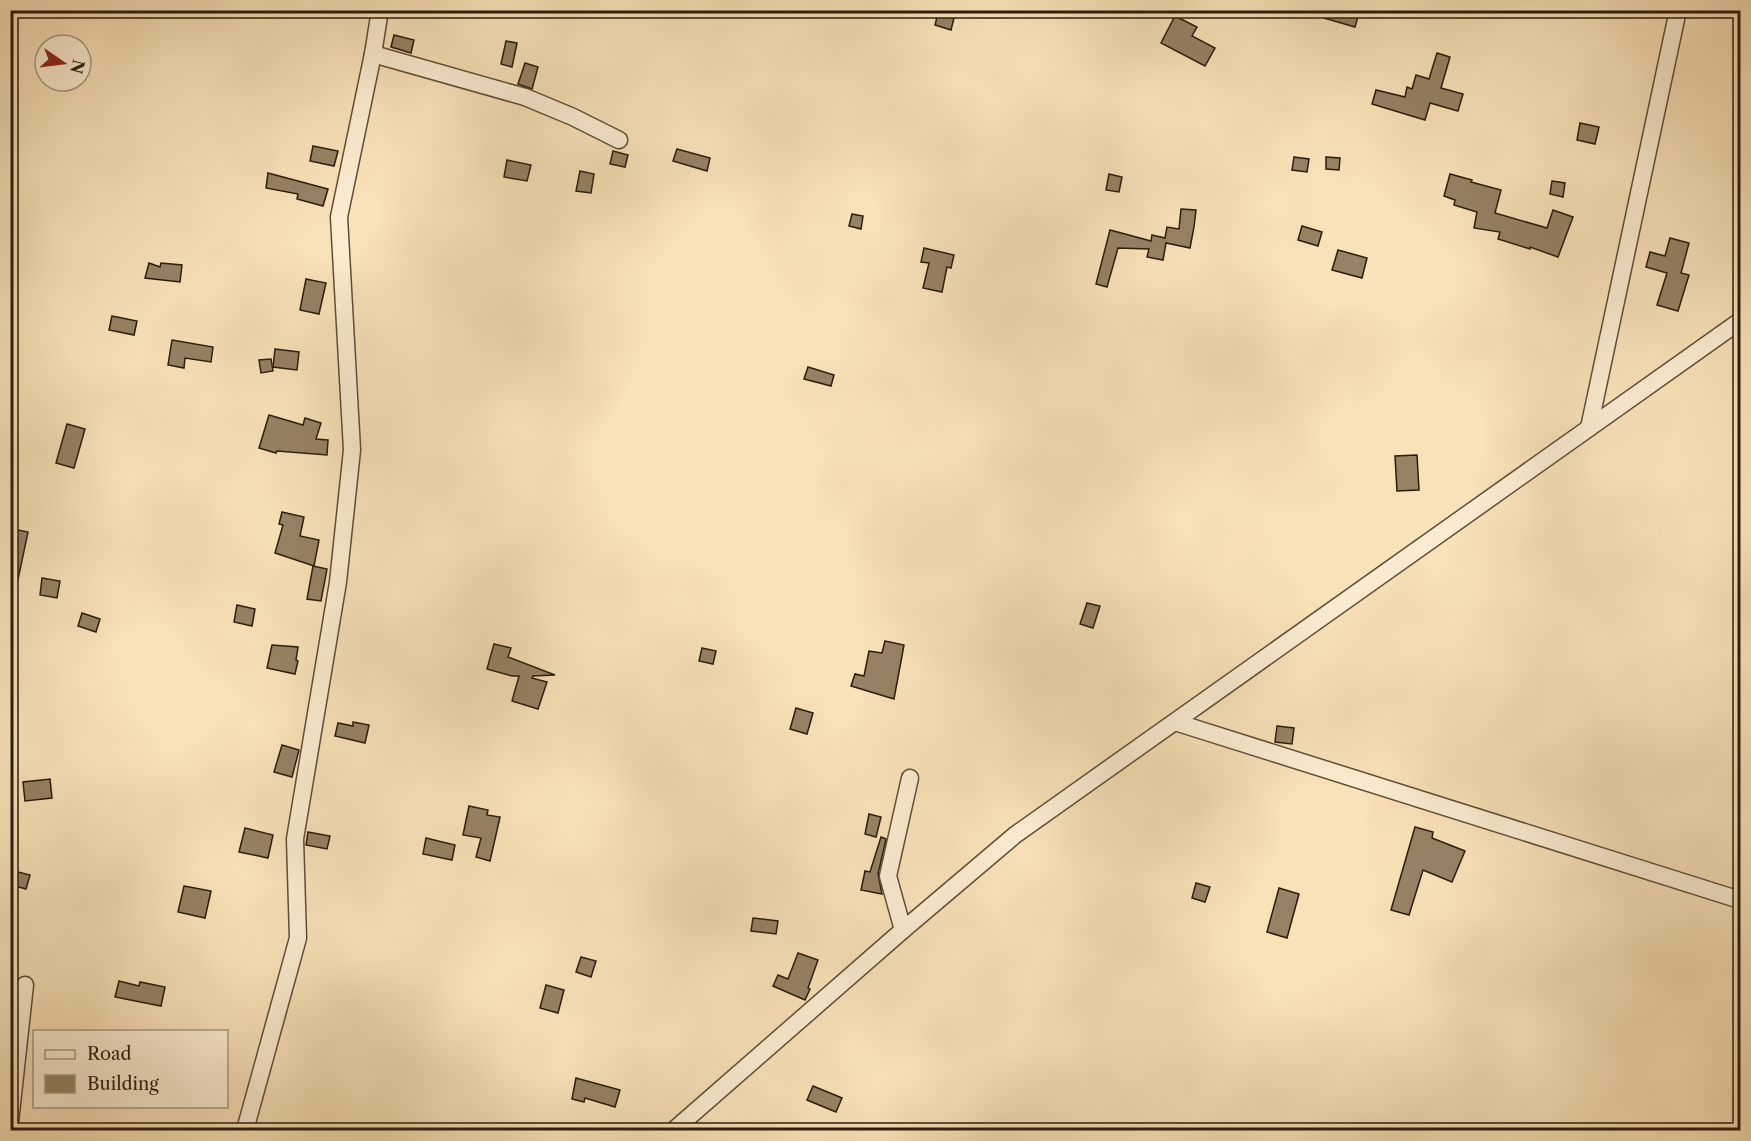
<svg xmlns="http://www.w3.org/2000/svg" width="1751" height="1141" font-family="'Libre Caslon Text',serif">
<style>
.building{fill:#968265;stroke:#2a1c0c;stroke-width:1.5}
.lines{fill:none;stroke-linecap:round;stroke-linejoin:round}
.minor-casing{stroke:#5e4d37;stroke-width:19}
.minor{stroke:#fbecd1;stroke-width:16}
</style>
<rect width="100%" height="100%" fill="#f9e1b8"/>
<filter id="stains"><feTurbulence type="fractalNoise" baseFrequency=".00333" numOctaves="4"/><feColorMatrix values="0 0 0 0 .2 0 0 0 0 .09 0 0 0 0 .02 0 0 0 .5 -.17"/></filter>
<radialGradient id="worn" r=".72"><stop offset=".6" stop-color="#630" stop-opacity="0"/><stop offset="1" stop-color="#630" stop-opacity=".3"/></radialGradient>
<g class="building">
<path d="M1311,10h49l-5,17 -45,-13z"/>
<path d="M938,13l16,5 -3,12 -16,-5z"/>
<path d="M1175,16l22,11 -5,9 23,12 -10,18 -44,-23z"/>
<path d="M394,35l20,5 -3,13 -20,-6z"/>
<path d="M506,41l11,2 -5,24 -11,-3z"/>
<path d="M1437,53l13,4 -9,31 22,6 -5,17 -28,-8 -5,17 -53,-16 4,-14 29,7 2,-10 5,2 4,-14 13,4z"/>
<path d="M525,63l13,4 -6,22 -14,-5z"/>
<path d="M1580,123l19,4 -4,17 -18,-4z"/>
<path d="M313,146l25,5 -4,15 -24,-5z"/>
<path d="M677,149l33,9 -3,13 -34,-10z"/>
<path d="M613,151l15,4 -3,12 -15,-3z"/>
<path d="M1294,157l15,2 -2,13 -15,-2z"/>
<path d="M1326,157l14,1 -1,12 -13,-1z"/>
<path d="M507,160l24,5 -4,16 -23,-4z"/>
<path d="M580,171l14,3 -3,19 -15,-2z"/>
<path d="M268,173l60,16 -5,17 -26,-7 1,-5 -32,-6z"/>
<path d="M1109,174l13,3 -3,15 -13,-2z"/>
<path d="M1450,174l22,6 -1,2 30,8 -6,23 52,15 6,-18 20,7 -15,40 -28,-10v2l-32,-10 2,-7 -26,-4 3,-16 -23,-7 1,-5 -11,-4z"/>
<path d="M1552,181l13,2 -2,14 -13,-3z"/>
<path d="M1181,209l15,1 -2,17 -4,21 -24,-5 -3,17 -16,-3 2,-8 -31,-1 -11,39 -11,-3 14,-54 41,11 1,-6 13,3 2,-11 12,2z"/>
<path d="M852,214l11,2 -2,13 -12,-3z"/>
<path d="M1302,226l20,6 -4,14 -20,-6z"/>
<path d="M1670,238l19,5 -8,30 8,2 -11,36 -21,-6 10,-32 -21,-6 4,-15 15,4z"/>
<path d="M924,248l30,7 -3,13 -4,-1 -5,25 -19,-4 6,-25 -8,-1z"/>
<path d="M1338,250l29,8 -5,20 -30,-8z"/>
<path d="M149,263l11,4 1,-4 21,2 -2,17 -35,-4z"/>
<path d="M306,279l20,4 -7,31 -19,-4z"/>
<path d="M112,316l25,5 -3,14 -25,-5z"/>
<path d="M172,340l41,7 -2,15 -26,-4 -1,10 -16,-3z"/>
<path d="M275,349l24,3 -2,18 -24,-3z"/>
<path d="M271,359l2,12 -12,2 -2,-13z"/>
<path d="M808,367l26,8 -3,11 -27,-7z"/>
<path d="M269,415l34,10 2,-7 16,5 -5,16 12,1 -1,15 -50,-4 -1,2 -17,-5z"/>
<path d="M67,424l18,5 -11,39 -18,-5z"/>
<path d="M1417,455l2,35 -22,1 -2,-35z"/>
<path d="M282,512l22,5 -4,19 19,4 -5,26 -39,-13 8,-28 -4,-1z"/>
<path d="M13,529l15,3 -12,57 -6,-1v-46z"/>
<path d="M313,566l14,3 -6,32 -14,-2z"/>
<path d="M42,578l18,3 -3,17 -17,-3z"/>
<path d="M1087,603l13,3 -7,22 -13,-4z"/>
<path d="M237,605l18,4 -3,17 -18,-4z"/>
<path d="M82,613l18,6 -4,13 -18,-6z"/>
<path d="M885,641l19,4 -10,54 -43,-13 4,-12 9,2 5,-25 13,2z"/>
<path d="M494,644l17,4 -3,9 47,18 -22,1 -1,2 15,4 -9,27 -26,-8 7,-25h-7l-25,-7z"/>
<path d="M272,645l26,2 -2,13 2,1 -3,13 -28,-6z"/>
<path d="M702,648l14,3 -3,13 -14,-3z"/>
<path d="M796,708l17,5 -6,21 -17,-5z"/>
<path d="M353,722l16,3 -4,18 -30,-7 3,-13 15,3z"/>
<path d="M1277,726l17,2 -2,16 -17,-2z"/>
<path d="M282,745l17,5 -7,27 -18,-5z"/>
<path d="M50,779l2,19 -27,3 -2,-19z"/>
<path d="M469,806l19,4 -1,5 13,2 -10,44 -14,-4 5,-19 -18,-3z"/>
<path d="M869,814l12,3 -5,20 -11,-3z"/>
<path d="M1415,827l18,5 -1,6 33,13 -13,31 -29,-12 -14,45 -18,-5z"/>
<path d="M245,828l28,7 -5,23 -29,-6z"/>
<path d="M308,832l22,4 -3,13 -21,-4z"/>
<path d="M881,837l5,2 -8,35 4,20 -21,-4 4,-19 5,1z"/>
<path d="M426,838l29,7 -3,15 -29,-6z"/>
<path d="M18,872l12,3 -4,14 -11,-3z"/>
<path d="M1196,883l14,4 -5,15 -13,-4z"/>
<path d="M184,886l27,5 -6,27 -27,-6z"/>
<path d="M1279,888l20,6 -12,44 -20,-6z"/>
<path d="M753,918l25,3 -2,13 -25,-3z"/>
<path d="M798,953l20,7 -10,28 2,1 -5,11 -32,-14 5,-11 10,4z"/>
<path d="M581,957l15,4 -5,16 -15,-5z"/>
<path d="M119,981l20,5 1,-4 25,5 -4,19 -46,-9z"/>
<path d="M546,985l18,5 -6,23 -18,-5z"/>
<path d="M576,1078l44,12 -5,17 -30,-9 -1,4 -12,-3z"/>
<path d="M813,1086l29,12 -6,14 -29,-12z"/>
</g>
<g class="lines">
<defs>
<g id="minor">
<path d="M373,54l152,43 48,20 46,23"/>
<path d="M1589,428l89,-418"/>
<path d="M1175,722l565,178"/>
<path d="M903,930l-15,-54 22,-98"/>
<path d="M10,1122l15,-137"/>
<path d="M245,1130l53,-192 -3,-99 43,-257 14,-132 -13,-233 34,-163 7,-44"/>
<path d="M674,1130l229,-200 112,-95 725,-514"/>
</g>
</defs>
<use href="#minor" class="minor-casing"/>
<use href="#minor" class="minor"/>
</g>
<rect width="1751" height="1141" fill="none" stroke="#f9e1b8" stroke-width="36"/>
<rect x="12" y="12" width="1727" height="1117" fill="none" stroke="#2a1c0c" stroke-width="3"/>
<rect x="18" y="18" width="1715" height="1105" fill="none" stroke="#2a1c0c" stroke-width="1.5"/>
<rect x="33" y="1030" width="195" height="78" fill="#fbecd1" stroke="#a79982" stroke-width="1.5"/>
<rect x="45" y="1050" width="30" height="9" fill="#fbecd1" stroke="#a79982" stroke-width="1.5"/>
<text x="87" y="1060" font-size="18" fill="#2a1c0c">Road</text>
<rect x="45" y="1075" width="30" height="18" fill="#968265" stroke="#a79982" stroke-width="1.5"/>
<text x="87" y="1090" font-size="18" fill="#2a1c0c">Building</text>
<g transform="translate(63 63) rotate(104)"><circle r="28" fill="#fbecd1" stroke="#a79982" stroke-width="1.5"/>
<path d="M0-4.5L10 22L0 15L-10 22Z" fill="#8f2418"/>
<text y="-9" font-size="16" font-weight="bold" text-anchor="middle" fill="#2a1c0c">N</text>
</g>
<rect width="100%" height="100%" filter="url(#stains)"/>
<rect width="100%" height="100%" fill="url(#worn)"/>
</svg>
